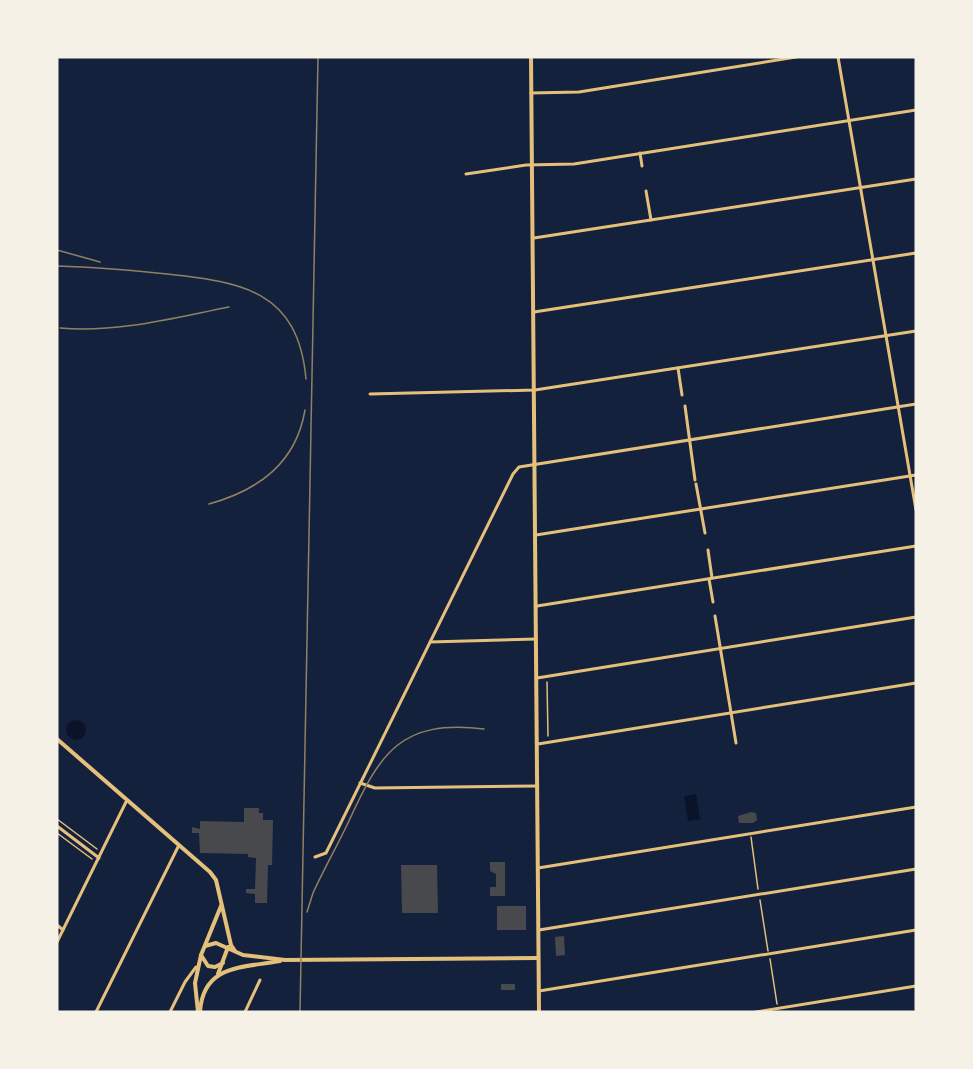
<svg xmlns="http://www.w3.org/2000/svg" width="973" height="1069" font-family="'Work Sans',sans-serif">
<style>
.water{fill:#0b132b}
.building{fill:#48494c}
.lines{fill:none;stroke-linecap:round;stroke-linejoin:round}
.path{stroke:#e5c07b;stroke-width:1.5}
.minor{stroke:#e5c07b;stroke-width:3}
.tertiary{stroke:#e5c07b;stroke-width:4}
.secondary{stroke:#e5c07b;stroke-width:4}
.rail{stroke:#918062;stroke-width:1.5}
</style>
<rect width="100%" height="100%" fill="#14213d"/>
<g class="water">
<circle cx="76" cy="730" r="10"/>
<path d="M696,794l4,25 -12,2 -4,-25z"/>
</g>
<g class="building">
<path d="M244,808h15v5h4v7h10l-1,45h-4l-1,38h-12v-9l-9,-1v-4h9l1,-31 -8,-1v-3l-48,-1 -1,-20h-7v-6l8,2v-8l44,1z"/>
<path d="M751,812l5,1 1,7 -4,3h-14l-1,-7z"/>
<path d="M490,862h15v34h-15v-9h6v-13l-6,-3z"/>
<path d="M401,865h36l1,48h-36z"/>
<rect x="497" y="906" width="29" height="24"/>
<path d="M564,936l1,19 -9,1 -1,-19z"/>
<rect x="501" y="984" width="14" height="6"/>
</g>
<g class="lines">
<g class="path">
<path d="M547,682l1,54"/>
<path d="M57,819l40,30"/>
<path d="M57,833l35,26"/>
<path d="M751,837l7,52"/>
<path d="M760,900l8,51"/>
<path d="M770,959l7,45"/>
</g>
<g class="minor">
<path d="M838,57l78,453"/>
<path d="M531,93l48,-1 217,-35"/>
<path d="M640,153l2,13"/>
<path d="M466,174l60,-9 48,-1 342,-54"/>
<path d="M646,191l5,29"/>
<path d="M534,238l382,-59"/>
<path d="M534,312l382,-59"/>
<path d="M678,368l4,27"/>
<path d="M370,394l165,-4 381,-59"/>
<path d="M685,406l10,74"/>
<path d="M696,484l9,49"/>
<path d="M536,535l380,-60"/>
<path d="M708,550l4,28"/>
<path d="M709,579l4,23"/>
<path d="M537,606l379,-60"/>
<path d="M715,616l21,127"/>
<path d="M430,642l106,-3"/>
<path d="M537,678l379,-61"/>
<path d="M538,744l378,-61"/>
<path d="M360,783l15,5 162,-2"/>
<path d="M57,826l42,32"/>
<path d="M315,857l11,-4 187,-379 6,-7 397,-63"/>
<path d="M538,868l378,-61"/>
<path d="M57,925l6,5"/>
<path d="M539,930l377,-61"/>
<path d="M57,942l70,-142"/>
<path d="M539,991l377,-61"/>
<path d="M96,1012l83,-167"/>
<path d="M170,1012l15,-30 11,-15"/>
<path d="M245,1012l15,-32"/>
<path d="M756,1012l160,-26"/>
</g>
<g class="tertiary">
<path d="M57,739l153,133 6,8 15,65 4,6"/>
<path d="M221,906l-20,49 7,11 7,1 8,-4"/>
<path d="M205,946l11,-3 27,12 42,5 253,-2"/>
<path d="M218,974l10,-27"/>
<path d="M198,1012l-3,-29 6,-28"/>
<path d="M200,1012c3,-48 43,-44 80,-51"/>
</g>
<path class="secondary" d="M531,57l8,955"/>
<g class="rail">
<path d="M57,250l43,12"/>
<path d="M57,266c37,1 73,4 110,8 74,8 131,16 139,105"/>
<path d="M60,328c57,5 113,-10 169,-21"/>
<path d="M209,504c50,-14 87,-41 96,-94"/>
<path d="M307,912l6,-19c11,-24 24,-47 35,-70 32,-70 52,-104 136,-94"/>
<path d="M300,1012l18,-955"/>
</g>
</g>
<rect width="973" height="1069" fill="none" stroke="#f6f1e7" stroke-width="117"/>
</svg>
